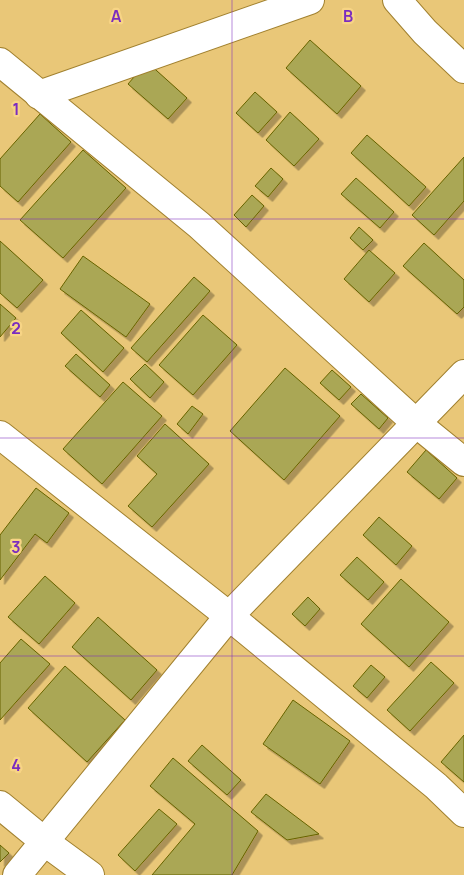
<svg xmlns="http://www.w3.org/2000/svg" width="464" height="875" font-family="Manrope,sans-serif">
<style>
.building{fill:#aaa755;stroke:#676300;filter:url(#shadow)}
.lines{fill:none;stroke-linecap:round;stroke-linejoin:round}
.street-casing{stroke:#a1812f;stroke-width:30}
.street{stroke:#fff;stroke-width:28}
.grid{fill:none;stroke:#7b2cbf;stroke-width:1;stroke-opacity:0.55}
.grid-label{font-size:16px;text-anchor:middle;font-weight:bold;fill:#7b2cbf;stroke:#f7d485;stroke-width:4.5;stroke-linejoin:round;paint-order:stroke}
</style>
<defs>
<filter id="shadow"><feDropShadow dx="4.5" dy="4.5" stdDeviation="0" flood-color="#0004"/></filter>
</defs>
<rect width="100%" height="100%" fill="#e9c778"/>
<g class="building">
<path d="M310,40l51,46 -24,28 -51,-46z"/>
<path d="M147,62l40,36 -19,21 -40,-35z"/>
<path d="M255,92l22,20 -19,21 -22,-20z"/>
<path d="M290,112l29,27 -25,27 -28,-26z"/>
<path d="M40,114l31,28 -53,60 -18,-16v-27z"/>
<path d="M367,135l59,52 -17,19 -58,-53z"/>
<path d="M83,150l43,38 -63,70 -43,-38z"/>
<path d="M464,157v44l-30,34 -22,-20z"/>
<path d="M271,168l12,11 -15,18 -13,-11z"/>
<path d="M356,178l38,34 -14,16 -39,-34z"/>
<path d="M252,195l12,11 -18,21 -12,-12z"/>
<path d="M359,227l14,13 -10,10 -13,-12z"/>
<path d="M0,241l43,39 -26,28 -17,-15z"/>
<path d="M424,243l40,37v27l-7,7 -54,-48z"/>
<path d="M369,250l26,23 -26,29 -25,-23z"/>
<path d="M83,256l67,48 -24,33 -66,-48z"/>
<path d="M194,277l16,14 -63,71 -16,-14z"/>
<path d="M0,304l16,14 -16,19z"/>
<path d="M81,310l43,38 -21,24 -42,-39z"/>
<path d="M203,315l34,30 -44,50 -34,-30z"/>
<path d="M76,354l34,31 -10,12 -35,-31z"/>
<path d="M145,364l19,18 -14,16 -20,-19z"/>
<path d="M285,368l55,48 -56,64 -54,-49z"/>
<path d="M332,370l19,17 -12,13 -19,-17z"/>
<path d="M123,382l39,34 -60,68 -39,-35z"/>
<path d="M361,394l27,24 -9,11 -28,-25z"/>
<path d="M192,406l11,8 -15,20 -11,-10z"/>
<path d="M165,424l44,40 -57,63 -24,-21 29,-32 -20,-18z"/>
<path d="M426,450l31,28 -18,21 -32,-27z"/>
<path d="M36,488l33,25 -22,30 -12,-9 -35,46v-45z"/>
<path d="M379,517l33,29 -16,19 -33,-30z"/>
<path d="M357,557l27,25 -16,18 -28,-25z"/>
<path d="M45,576l30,27 -36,41 -31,-27z"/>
<path d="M401,579l48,43 -40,45 -48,-43z"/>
<path d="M308,597l12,12 -15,17 -13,-12z"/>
<path d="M98,617l59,53 -26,30 -59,-53z"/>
<path d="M21,639l29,25 -50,56v-57z"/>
<path d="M431,662l23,21 -44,48 -23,-21z"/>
<path d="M371,665l14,12 -18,21 -14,-12z"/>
<path d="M65,666l60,54 -38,42 -59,-54z"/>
<path d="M293,700l57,41 -30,43 -57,-40z"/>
<path d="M464,735v47l-23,-20z"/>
<path d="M202,745l39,35 -14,15 -39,-34z"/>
<path d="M173,758l85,73 -26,44h-80l43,-51 -45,-38z"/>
<path d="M266,794l53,40 -32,6 -36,-28z"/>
<path d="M159,809l18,15 -42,47 -17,-16z"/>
<path d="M0,845l9,8 -9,9z"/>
</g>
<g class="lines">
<defs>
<g id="street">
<path d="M397,0l28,32 39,37"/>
<path d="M0,62l199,163 217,198 48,39"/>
<path d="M39,95l271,-95"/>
<path d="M0,435l229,181 207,170 28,27"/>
<path d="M0,805l45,37 45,33"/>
<path d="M17,875l212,-259 235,-242"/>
</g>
</defs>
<use href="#street" class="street-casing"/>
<use href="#street" class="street"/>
</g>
<path class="grid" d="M232,0v875M0,219h464M0,438h464M0,656h464"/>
<g class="grid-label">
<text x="116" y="22">A</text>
<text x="348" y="22">B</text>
<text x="16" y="115">1</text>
<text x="16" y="334">2</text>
<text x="16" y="553">3</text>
<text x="16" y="771">4</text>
</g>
</svg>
